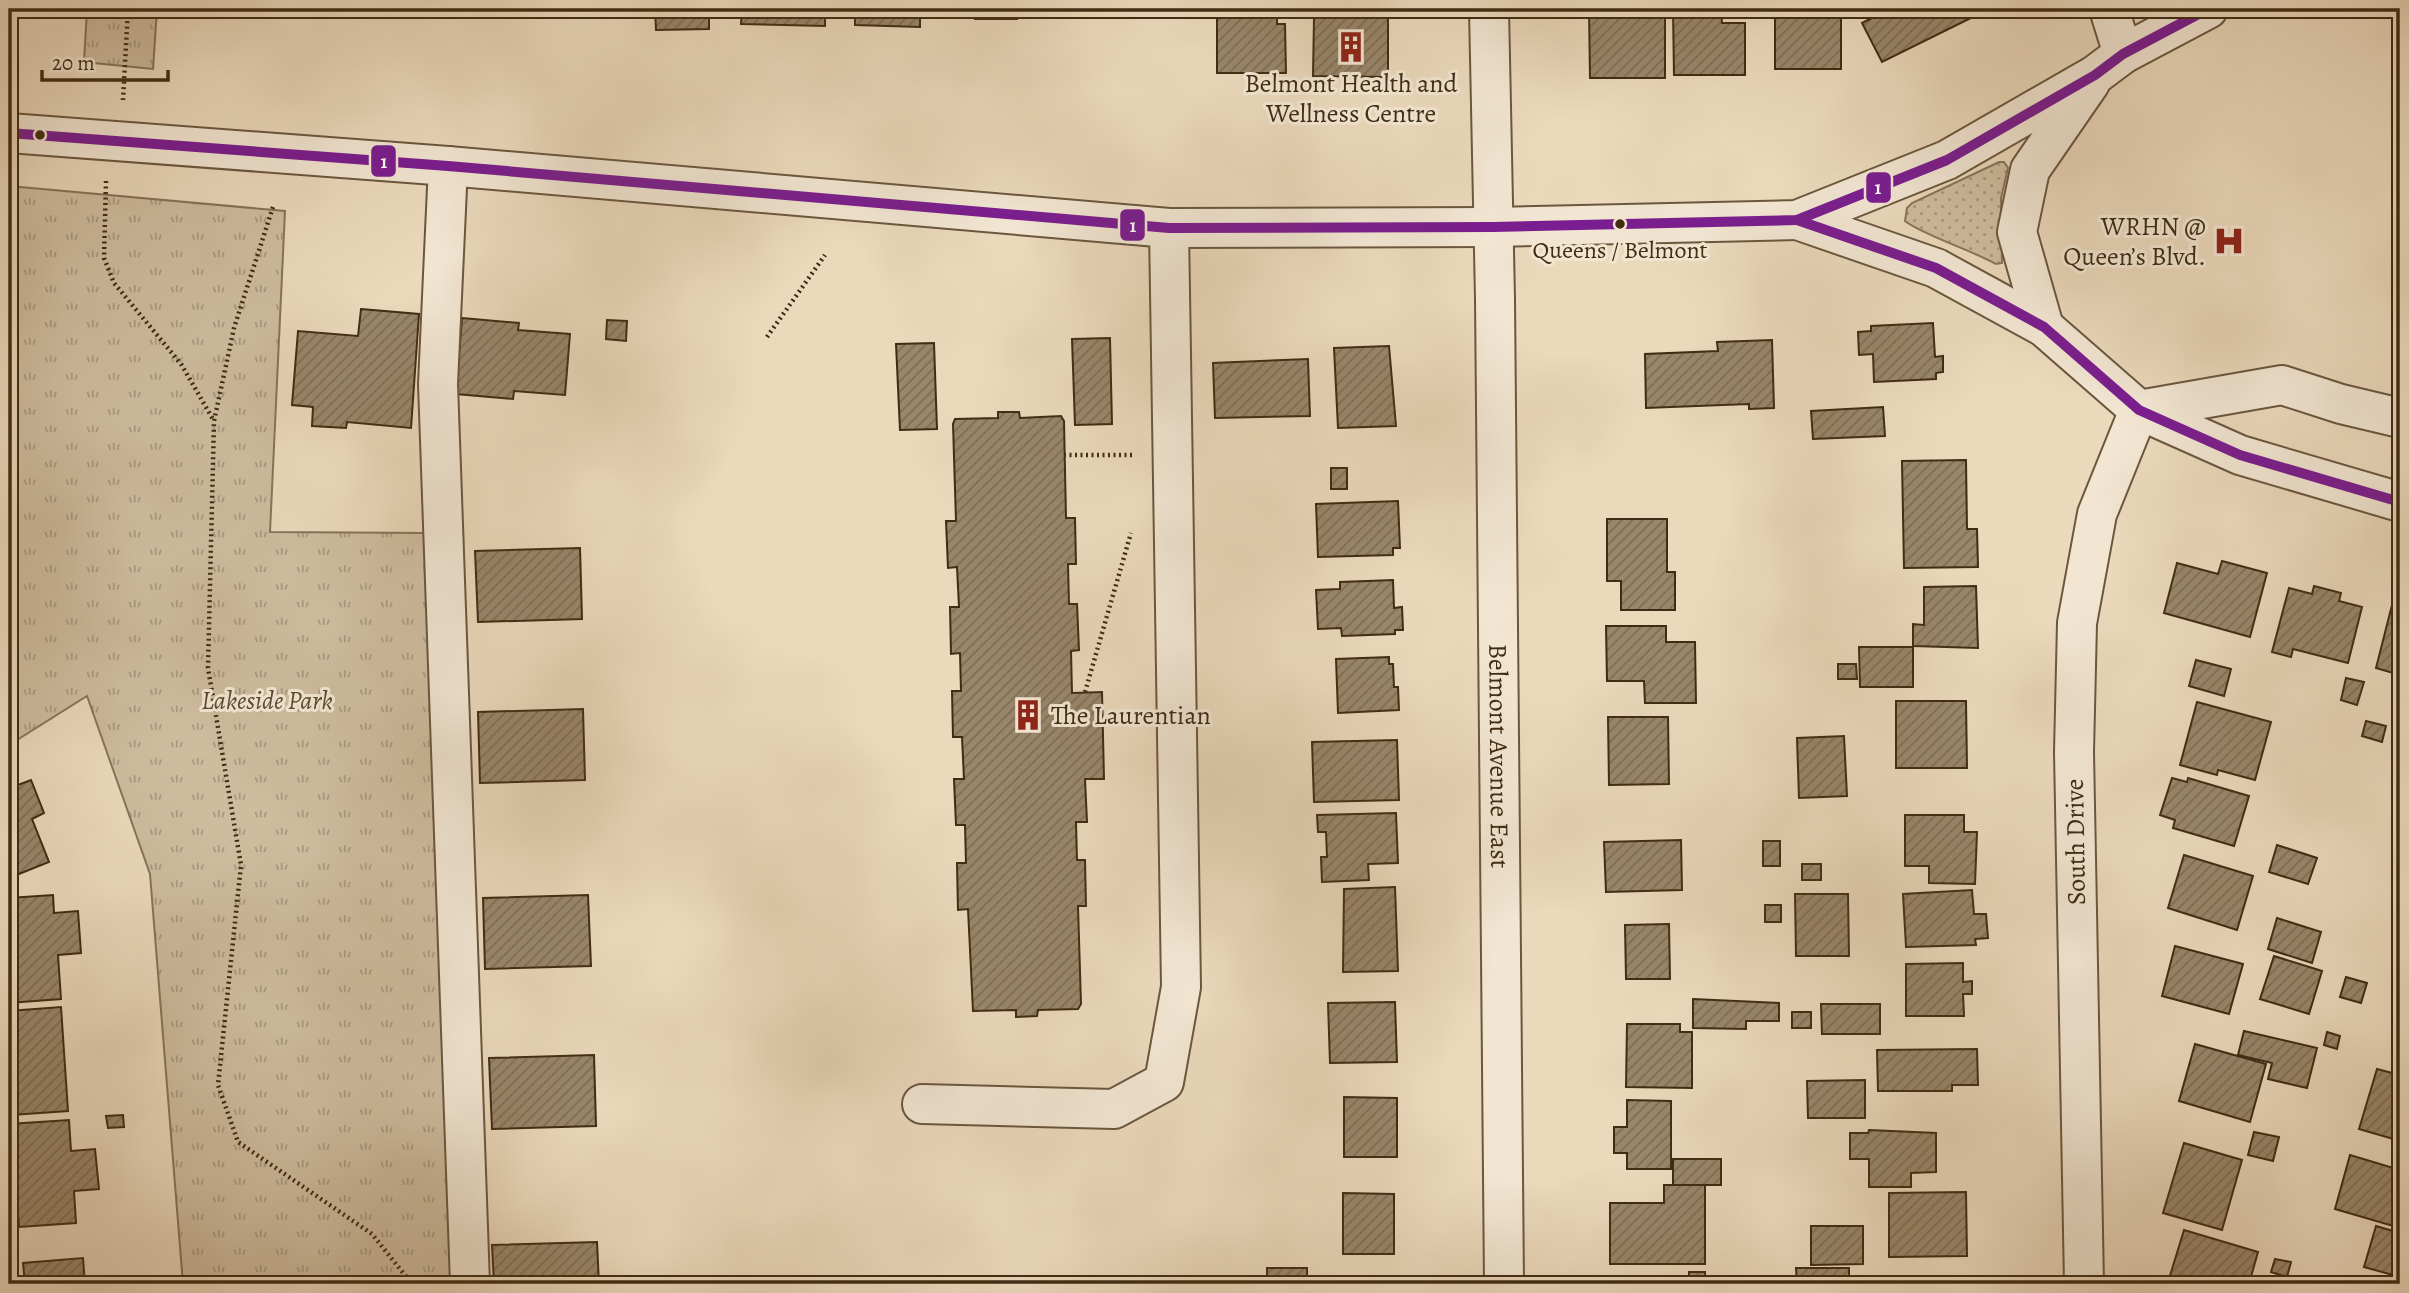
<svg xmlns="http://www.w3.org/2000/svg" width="2409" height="1293" font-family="Alegreya,serif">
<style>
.grass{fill:url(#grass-dots);stroke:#87745a;stroke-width:2}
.park{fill:url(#park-tufts);stroke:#87745a;stroke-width:2}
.building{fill:url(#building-hatch);stroke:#402c14;stroke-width:2}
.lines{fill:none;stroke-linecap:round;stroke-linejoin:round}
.minor-casing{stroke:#6b573e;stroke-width:42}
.path{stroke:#402c14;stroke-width:4.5;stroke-dasharray:2 3.5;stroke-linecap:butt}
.minor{stroke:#f2e6d3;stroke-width:38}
.bus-1-casing{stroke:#f2e6d3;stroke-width:16}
.bus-1{stroke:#7a1d90;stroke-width:10}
.bus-dot{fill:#402c14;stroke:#f2e6d3;stroke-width:2.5}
.labels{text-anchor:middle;stroke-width:6;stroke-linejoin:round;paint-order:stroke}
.bus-label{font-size:24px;fill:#402c14;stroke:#f2e6d3}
.poi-label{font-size:26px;fill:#402c14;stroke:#f2e6d3}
.park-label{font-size:26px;font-style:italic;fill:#5c4930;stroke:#f2e6d3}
.street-label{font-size:26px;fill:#402c14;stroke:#f2e6d3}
.line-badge{stroke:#f2e6d3;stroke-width:2.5}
.badge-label{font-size:19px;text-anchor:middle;font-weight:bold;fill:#fff}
</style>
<defs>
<pattern id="grass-dots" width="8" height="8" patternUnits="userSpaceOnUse" patternTransform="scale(1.75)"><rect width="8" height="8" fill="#cebc9f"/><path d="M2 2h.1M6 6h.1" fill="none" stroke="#a99980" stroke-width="1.8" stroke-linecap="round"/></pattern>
<pattern id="park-tufts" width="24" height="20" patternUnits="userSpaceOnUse" patternTransform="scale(1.75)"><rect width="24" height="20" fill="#cebc9f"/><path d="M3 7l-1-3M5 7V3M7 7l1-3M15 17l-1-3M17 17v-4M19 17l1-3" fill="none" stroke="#a99980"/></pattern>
<pattern id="building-hatch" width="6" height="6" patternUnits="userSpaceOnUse" patternTransform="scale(1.75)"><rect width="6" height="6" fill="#99866b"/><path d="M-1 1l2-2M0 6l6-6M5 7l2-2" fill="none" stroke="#7e6e57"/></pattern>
</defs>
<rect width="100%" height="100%" fill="#ebd9bc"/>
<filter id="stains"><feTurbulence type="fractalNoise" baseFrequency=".00286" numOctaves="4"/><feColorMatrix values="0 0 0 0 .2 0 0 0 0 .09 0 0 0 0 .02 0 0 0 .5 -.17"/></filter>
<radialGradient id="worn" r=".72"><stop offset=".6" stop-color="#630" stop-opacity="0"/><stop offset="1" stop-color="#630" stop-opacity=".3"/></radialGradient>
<path class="grass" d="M1999,162h5l4,6 -7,30 1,65 -6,1c-23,-13 -75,-30 -91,-43l2,-13 5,-5z"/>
<g class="park">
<path d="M87,9h70l-4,60 -69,-7z"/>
<path d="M9,186l276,25 -15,321 159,1 29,751h-275l-33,-410 -63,-178 -78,49z"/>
</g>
<g class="building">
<path d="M558,9h52v5l-52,-3z"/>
<path d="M655,9h54v20l-53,1z"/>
<path d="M742,9h83v17l-84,-2z"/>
<path d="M855,9h65v18l-65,-2z"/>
<path d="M930,9h108v2h-21v8h-42v-8l-45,1z"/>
<path d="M1217,9h60v15h8l1,49h-69z"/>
<path d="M1323,9h65v68l-75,-1 1,-58h9z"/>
<path d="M1589,9h59v8h17v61h-75z"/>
<path d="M1673,9h48l1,14h23v52h-71z"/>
<rect x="1775" y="9" width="66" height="60"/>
<path d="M1889,9h100l-107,53 -20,-39z"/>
<path d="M361,309l58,5 -8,114 -64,-6 -1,6 -34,-2 1,-19 -21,-2 6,-74 60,5z"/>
<path d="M462,318l57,5 -1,7 52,4 -5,61 -51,-4 -1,8 -57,-5z"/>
<path d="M607,320l20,1 -1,20 -20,-2z"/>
<path d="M1933,323l2,34 8,-1v16l-7,1v6l-62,3 -1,-28 -14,1 -1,-23 13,-1v-5z"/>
<path d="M1110,338l2,86 -37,1 -3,-86z"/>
<path d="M1772,340l2,68 -25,1v-5l-103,4 -1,-54 73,-3 -1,-9z"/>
<path d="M934,343l3,86 -37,1 -4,-86z"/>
<path d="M1389,346l7,80 -58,2 -4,-80z"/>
<path d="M1308,359l2,57 -95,2 -2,-55z"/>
<path d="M1883,407l2,29 -72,3 -2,-28z"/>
<path d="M998,412h21l1,6 41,-2 3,5 2,97h9l1,46h-8l1,40h8l2,46 -8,1 1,42 30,-1 2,87h-19l2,43h-11l1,38h8l1,46h-8l3,98 -3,5 -40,1 -1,6 -21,1v-7l-43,1 -5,-102 -10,1 -1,-47h9l-1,-38h-9l-2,-46h10l-2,-42h-9l-1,-46h9l-1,-38 -9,1 -1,-47h9l-2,-40 -9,1 -2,-47h10l-3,-97 2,-5 43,-1z"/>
<path d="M1966,460l1,69h10l1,38 -74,1 -2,-107z"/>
<rect x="1331" y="468" width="16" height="21"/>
<path d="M1398,501l2,47h-7v7l-75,2 -2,-53z"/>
<path d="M1607,519h60v53h8v38h-54v-29h-14z"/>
<path d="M580,548l2,71 -104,3 -3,-71z"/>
<path d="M2222,561l45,12 -17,64 -86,-24 13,-50 41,11z"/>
<path d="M1393,580l1,28 8,-1 1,23h-8v4l-53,2 -1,-8 -23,1 -2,-39 24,-1v-7z"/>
<path d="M1976,586l2,62 -65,-2v-22l11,1v-38z"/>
<path d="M2314,586l27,7 -2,8 23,6 -14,56 -55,-14 -2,8 -19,-5 17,-64 23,6z"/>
<path d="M2392,605l8,2v68l-24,-7z"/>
<path d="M1606,626h60v16h29l1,61h-51l-1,-22h-37z"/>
<path d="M1859,647h54v40h-53z"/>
<path d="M1389,657v7h4l1,23h4l1,23 -61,3 -2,-54z"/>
<path d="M2196,660l35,9 -7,27 -35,-10z"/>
<path d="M1838,664h18l1,15h-19z"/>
<path d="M2346,678l18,4 -7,23 -16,-5z"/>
<path d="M1896,701h70l1,67h-71z"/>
<path d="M2197,702l74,20 -16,58 -37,-10 -1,5 -37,-10z"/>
<path d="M583,709l2,71 -105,3 -2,-71z"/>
<path d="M1608,717h60l1,67 -60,1z"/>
<path d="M2366,721l20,5 -4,16 -20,-6z"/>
<path d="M1844,736l3,60 -48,2 -2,-60z"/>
<path d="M1397,740l2,60 -85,2 -2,-60z"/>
<path d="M11,768l7,17 13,-5 13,33 -12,6 17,43 -40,16z"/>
<path d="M2172,778l15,4 1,-4 61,18 -15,50 -61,-18 2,-8 -15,-5z"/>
<path d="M1396,813l2,50 -30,1 1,16 -47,2 -1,-25h6l-1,-25h-8l-1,-17z"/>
<path d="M1905,815h59v17h13l-2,52 -46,-1v-17h-24z"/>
<path d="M1681,840l1,50 -76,2 -2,-50z"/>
<rect x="1763" y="841" width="17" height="25"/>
<path d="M2277,845l40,13 -9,26 -39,-12z"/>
<path d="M2184,855l69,21 -16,54 -69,-22z"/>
<rect x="1802" y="864" width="19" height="16"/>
<path d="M1395,887l3,84 -55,1 1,-83z"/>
<path d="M1972,890l2,24h12l2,24 -13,1 1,6 -70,2 -3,-53z"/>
<path d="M1795,894h53l1,62h-53z"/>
<path d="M53,895l1,18 24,-2 3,42 -23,2 3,44 -52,4v-105z"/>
<path d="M588,895l3,71 -106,3 -2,-71z"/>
<rect x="1765" y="905" width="16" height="17"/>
<path d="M2277,918l44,14 -9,31 -44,-14z"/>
<path d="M1669,924l1,55h-44l-1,-54z"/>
<path d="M2175,946l68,18 -14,50 -67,-18z"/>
<path d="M2274,956l48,15 -13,43 -49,-15z"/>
<path d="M1963,963v19l9,-1v13h-9l1,22h-58v-52z"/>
<path d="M2346,977l21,6 -6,20 -21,-6z"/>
<path d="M1693,999l86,4v18h-33v8l-53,-1z"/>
<path d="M1395,1002l2,60 -67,1 -2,-60z"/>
<path d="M1821,1004h59v30h-58z"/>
<path d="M61,1007l7,104 -56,4 -3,-104z"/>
<rect x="1792" y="1012" width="19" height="16"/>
<path d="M1627,1024h53v8h12v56l-66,-1z"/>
<path d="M2244,1031l73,17 -10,40 -39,-9 4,-16 -34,-8z"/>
<path d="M2327,1032l13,4 -3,13 -13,-4z"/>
<path d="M2195,1044l71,20 -16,58 -71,-21z"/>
<path d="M1977,1049l1,36h-26v6h-74l-1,-41z"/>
<path d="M594,1055l2,71 -104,3 -3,-71z"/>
<path d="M2377,1069l23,6v66l-41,-12z"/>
<path d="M1865,1080v38h-57l-1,-37z"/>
<path d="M1344,1097l53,1v59h-53z"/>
<path d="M1627,1100l44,1v68h-44v-16h-13v-26h13z"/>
<path d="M123,1115l1,12 -16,1 -2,-12z"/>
<path d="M69,1120l2,31 24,-2 4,40 -25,2 2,32 -57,4 -4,-51h-6v-52z"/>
<path d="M1869,1130l67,3v39l-25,1v14h-42v-28h-19v-26h18z"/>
<path d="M2254,1132l25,5 -6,24 -25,-6z"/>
<path d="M2184,1143l58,17 -20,70 -59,-17z"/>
<path d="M2350,1155l50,15v58l-65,-19z"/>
<rect x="1673" y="1159" width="48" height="26"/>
<path d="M1664,1185h41v79h-95v-61h54z"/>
<path d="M1966,1192l1,64 -78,1v-64z"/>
<path d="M1343,1193l51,1v60h-51z"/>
<path d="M1811,1226h52v38l-52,1z"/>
<path d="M2376,1226l24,7v44l-36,-10z"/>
<path d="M2184,1230l74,22 -9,32h-62l-18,-5z"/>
<path d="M597,1242l2,42h-105l-2,-39z"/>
<path d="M83,1258l2,26h-60l-2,-21z"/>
<path d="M2275,1259l16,3 -4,15 -16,-5z"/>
<rect x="1267" y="1268" width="40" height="16"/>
<path d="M1796,1268h53v16h-52z"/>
<rect x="1689" y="1272" width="16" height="12"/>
<rect x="1342" y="1279" width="52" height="5"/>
<path d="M1980,1281v3h-69v-2z"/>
</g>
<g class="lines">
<defs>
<g id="minor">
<path id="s1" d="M1489,9l6,290 9,985"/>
<path d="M2109,9l14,45"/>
<path d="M9,133l439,33 721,62 324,-1 304,-7 150,-60 148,-85 28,-21 85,-45"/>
<path d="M448,166l-10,218 32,900"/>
<path d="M1797,220l139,48 108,59 95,83 101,45 160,47"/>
<path d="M2044,327l-27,-95 13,-62 60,-87"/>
<path d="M922,1104l192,5 50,-27 17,-95 -12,-759"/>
<path d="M2084,1284l-10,-532 3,-129 20,-109 42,-104 143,-25 59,19 59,14"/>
</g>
</defs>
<use href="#minor" class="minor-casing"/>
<g class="path">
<path d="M123,100l5,-91"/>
<path d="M106,181l-2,77 10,25 67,81 33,57"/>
<path d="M273,207l-39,121 -20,93 -6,247 33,197 -23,220 20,57 134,92 40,50"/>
<path d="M767,337l58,-82"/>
<path d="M1064,455h69"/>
<path d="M1085,692l46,-159"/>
</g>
<use href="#minor" class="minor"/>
<defs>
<g id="bus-1">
<path d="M9,133l439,33 721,62 324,-1 304,-7 150,-60 148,-85 28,-21 85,-45"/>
<path d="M1797,220l139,48 108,59 95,83 101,45 160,47"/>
</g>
</defs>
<use href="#bus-1" class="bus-1-casing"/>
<use href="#bus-1" class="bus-1"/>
</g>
<defs>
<symbol id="building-bare" viewBox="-9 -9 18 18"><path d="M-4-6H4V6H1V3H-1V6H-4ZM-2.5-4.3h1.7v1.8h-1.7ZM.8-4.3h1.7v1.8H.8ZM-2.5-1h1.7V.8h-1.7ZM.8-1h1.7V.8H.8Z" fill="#8f2418" stroke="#f2e6d3" stroke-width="2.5" paint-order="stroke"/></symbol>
<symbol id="hospital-bare" viewBox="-9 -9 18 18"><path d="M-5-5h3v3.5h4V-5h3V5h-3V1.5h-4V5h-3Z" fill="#8f2418" stroke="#f2e6d3" stroke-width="2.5" paint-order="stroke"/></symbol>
</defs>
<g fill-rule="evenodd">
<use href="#building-bare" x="1329" y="25" width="44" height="44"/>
<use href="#hospital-bare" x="2207" y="219" width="44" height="44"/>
<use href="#building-bare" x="1006" y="693" width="44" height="44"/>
</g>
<g class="bus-dot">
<circle cx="40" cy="135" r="6"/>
<circle cx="1620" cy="224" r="6"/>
</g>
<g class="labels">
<g class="bus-label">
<text x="1620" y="258">Queens / Belmont</text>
</g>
<g class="poi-label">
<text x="1351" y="92">Belmont Health and<tspan x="1351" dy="30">Wellness Centre</tspan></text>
<text x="2206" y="235" text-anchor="end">WRHN @<tspan x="2206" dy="30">Queen’s Blvd.</tspan></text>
<text x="1051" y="724" text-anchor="start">The Laurentian</text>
</g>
<g class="park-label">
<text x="267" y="709">Lakeside Park</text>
</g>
<g class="street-label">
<text dy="9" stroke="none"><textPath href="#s1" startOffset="747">Belmont Avenue East</textPath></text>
<text transform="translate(2075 842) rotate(-91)" y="9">South Drive</text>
</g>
</g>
<g class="line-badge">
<rect x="370" y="144" width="27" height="34" rx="7" fill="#7a1d90"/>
<rect x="1865" y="171" width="27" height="33" rx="7" fill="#7a1d90"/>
<rect x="1119" y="208" width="27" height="34" rx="7" fill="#7a1d90"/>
</g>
<g class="badge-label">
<text x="384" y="168">1</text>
<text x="1878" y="194">1</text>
<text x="1133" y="232">1</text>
</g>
<rect width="2409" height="1293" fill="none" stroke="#ebd9bc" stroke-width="35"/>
<rect x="10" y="10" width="2388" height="1272" fill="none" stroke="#402c14" stroke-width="3.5"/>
<rect x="18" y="18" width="2374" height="1258" fill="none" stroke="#402c14" stroke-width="2"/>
<path d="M42 70v10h126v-10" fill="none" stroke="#402c14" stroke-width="3.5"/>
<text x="52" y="70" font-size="21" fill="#402c14" stroke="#f2e6d3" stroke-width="5" paint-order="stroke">20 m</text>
<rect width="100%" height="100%" filter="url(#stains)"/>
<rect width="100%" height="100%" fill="url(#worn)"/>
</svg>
